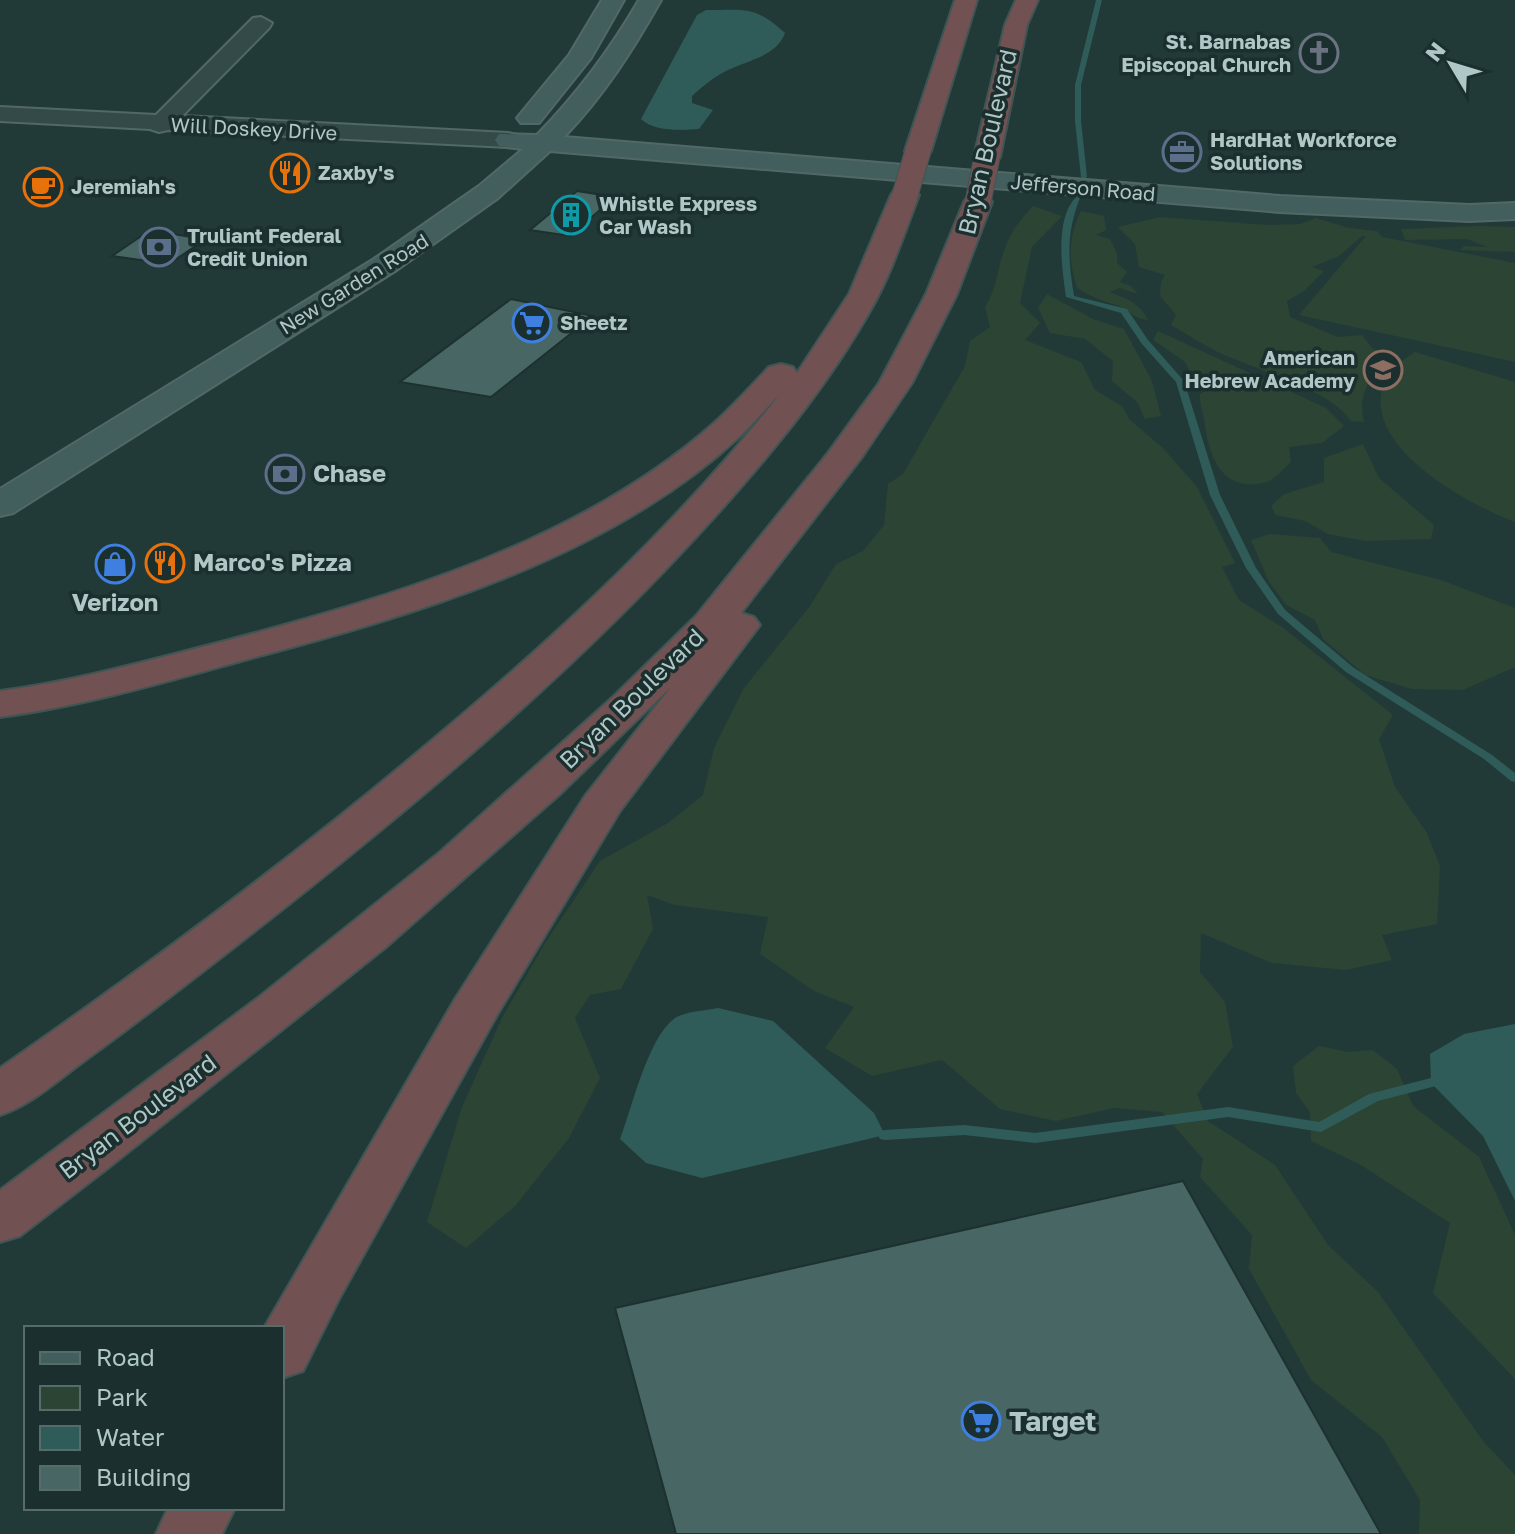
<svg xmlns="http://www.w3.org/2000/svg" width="1515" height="1534" font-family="'Golos Text',sans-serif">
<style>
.green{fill:#2c4434}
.water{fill:#2f5c59}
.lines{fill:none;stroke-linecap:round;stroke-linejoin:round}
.stream{fill:#2f5c59;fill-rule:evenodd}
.building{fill:#486664;stroke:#1c3130;stroke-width:2}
.street-casing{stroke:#526867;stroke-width:4}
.secondary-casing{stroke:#526867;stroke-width:4}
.highway-casing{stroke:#3f5554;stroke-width:4}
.street{fill:#344a49;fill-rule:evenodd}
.secondary{fill:#425e5d;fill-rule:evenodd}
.highway{fill:#715152;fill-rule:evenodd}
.highway-bridge-casing{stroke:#3f5554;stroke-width:27;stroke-linecap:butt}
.highway-bridge{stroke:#715152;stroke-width:25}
.labels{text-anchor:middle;stroke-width:7;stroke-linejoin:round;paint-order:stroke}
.far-poi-label{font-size:20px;font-weight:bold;fill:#afc7c6;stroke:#1a2f2e;text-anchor:start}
.far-street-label{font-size:20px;fill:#afc7c6;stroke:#1a2f2e}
.street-label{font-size:24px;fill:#afc7c6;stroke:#1a2f2e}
.poi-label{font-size:24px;font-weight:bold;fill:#afc7c6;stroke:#1a2f2e;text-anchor:start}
.near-poi-label{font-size:28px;font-weight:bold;fill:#afc7c6;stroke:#1a2f2e;text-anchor:start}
</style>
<rect width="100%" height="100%" fill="#213a38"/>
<g class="green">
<path d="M1033,206l29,10 -30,31 -12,56 20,20 -15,17 56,22 14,28 27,16 7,13 34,29 34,39 38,76 -13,4 17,33 43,27 111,88 -14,24 16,48 32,46 13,33 -3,58 -55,11 10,25 -46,10 -74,-7 -71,-30 -1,39 25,30 8,45 -36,47 11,27 67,44 53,80 50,47 105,149 32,34v59h-96l1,-34 -38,-63 -71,-57 -62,-111 3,-34 -52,-58 3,-18 -41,-47 -48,-4 -58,13 -56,-12 -58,-49 -70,16 -47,-28 29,-41 -40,-16 -54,-37 8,-37 -93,-12 -28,-10 6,34 -32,60 -31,6 -15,23 25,60 -31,60 -53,67 -50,43 -39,-26 35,-115 40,-89 43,-75 55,-82 68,-38 35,-28 11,-47 30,-60 66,-82 26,-42 27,-13 21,-26 4,-41 15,-10 62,-108 5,-25 20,-14 -5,-20c12,-18 12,-39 20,-59 6,-17 16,-29 28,-42z"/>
<path d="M1081,211l23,5 2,14 -10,5 14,4 7,15v9l10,9 -7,10 11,4 7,8 -19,-6 -9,4c17,7 30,11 38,28 -16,-2 -17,-9 -29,-14 -16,-5 -28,-9 -42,-18 -9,-27 -9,-51 4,-77z"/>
<path d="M1160,217l107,8 33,-1 16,-6 33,10 28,3 5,6 133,26v99l-216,-47 67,-79h-4l-23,20 -27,11 12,4 -20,20 -17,10 3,16 48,20 24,-2 11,14 20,6c-21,20 -36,36 -29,67l-13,-1c-22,-32 -94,-51 -131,-68 -17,-8 -33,-19 -49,-28l5,-10 -16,-19 1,-14 4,-7 -26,-8 -4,-23 -17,-17z"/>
<path d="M1478,226l37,1v25l-55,-2 4,-4 23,1 -20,-8 -62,1 -4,-11z"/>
<path d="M1047,294l46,25 31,10 28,52 9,35 -16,3 -8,-17 -25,-21 1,-20 -28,-22 -35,-6 -12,-25z"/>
<path d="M1158,331l168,77 18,18 -22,17 -33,4 2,15c-7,6 -16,17 -24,20 -44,12 -57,-23 -62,-57 -1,-11 -6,-20 -5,-31l9,-6 -13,-4 -11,-22 -32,-22z"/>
<path d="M1415,352l100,30v140c-48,-18 -169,-83 -125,-150 5,-8 17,-14 25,-20z"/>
<path d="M1363,444l16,34 55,47 -3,14 -66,2 -37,-7 -23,-13 -29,-6 -5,-9 13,-12 40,-12v-24z"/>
<path d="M1270,534l50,4 11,14 110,28 74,28v59l-52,23 -51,-1 -47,-14 -42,-36 -8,-19 -29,-15 -17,-23 -18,-42z"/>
<path d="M1319,1046l29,6 25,-2 24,19 16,37 66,51 36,78v144l-82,-86 17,-70 -89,-58 -50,-24 -1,-29 -14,-19 -3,-27z"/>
</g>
<g class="water">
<path d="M706,10c40,0 48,-5 79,23 -8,23 -37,27 -57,37 -13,6 -25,16 -36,26v7l21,7 -14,19c-17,1 -45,3 -58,-10l56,-104z"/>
<path d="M718,1008l55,13 101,92 11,22 -183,43 -56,-15 -26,-24c12,-31 28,-102 55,-121 11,-7 30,-7 43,-10z"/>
<path d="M1515,1024v177l-32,-65 -52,-53 -1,-29 34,-20z"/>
</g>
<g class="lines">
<g class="stream">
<path d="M1096,0h6l-21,85v36l6,56 -3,2 -3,-2 -6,-56v-36z"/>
<path d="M1077,196l3,2c-14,35 -12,61 -6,98l53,13 21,31 36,41 36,114 36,73 29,42 69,58 138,87 23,18v9l-4,-1 -27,-22 -138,-87 -68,-58 -32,-46 -36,-73 -34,-113 -34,-38 -21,-31 -55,-16c-4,-29 -12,-79 11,-101z"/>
<path d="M1431,1078l5,2 2,3 -2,3 -58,15 -57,31 -93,-15 -193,26 -71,-8 -79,5 -5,-1 -2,-4 2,-4 5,-1 79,-5 71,8 193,-26 91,15 50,-28z"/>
</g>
</g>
<g class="building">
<path d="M577,191l38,6 -45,39 -40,-6z"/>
<path d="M150,230l47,8 9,1 -37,25 -57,-8z"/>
<path d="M511,299l82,17 -102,81 -91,-15z"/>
<path d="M1183,1181l198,353h-705l-61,-226z"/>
</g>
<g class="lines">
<defs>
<path id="street" d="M261,17l11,6 -3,5 -87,88 326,17 9,2 3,5 -3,5 -9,2 -340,-17 -9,2 -9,-3 -150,-8v-14l156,8 97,-97z"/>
<g id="secondary">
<path d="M602,0h22l-33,58 -52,65h-18l-4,-5 52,-63z"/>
<path d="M639,0h22c-28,50 -57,95 -97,137l716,59 189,9 46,-2v16l-46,2 -189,-9 -730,-61 -52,47 -103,73 -382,242 -13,3v-27l374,-230 105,-73 44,-37 -24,-3 -4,-6 4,-6 38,1c41,-42 73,-85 102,-135z"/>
</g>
<g id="highway">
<path d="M955,0h22l-46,151 -4,6h-18l-4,-6z"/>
<path d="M1016,0h22l-11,25 -27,132 -4,6h-18l-4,-6 31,-132z"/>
<path d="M905,187l10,2 4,6c-15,39 -28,80 -49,116 -43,76 -101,146 -160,211 -151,167 -328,311 -505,448 -40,31 -81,62 -122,92 -26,19 -52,43 -83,53v-47c151,-105 298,-214 438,-333 124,-104 242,-214 342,-341 -14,14 -27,30 -42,44 -132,122 -327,178 -497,223 -79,22 -159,45 -241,56v-26c76,-10 150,-31 225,-50 169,-45 355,-99 489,-218 19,-17 37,-37 55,-56l12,-3 12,3 4,6 52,-79 42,-99 4,-6z"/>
<path d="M978,194l10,2 4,6 -35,92 -45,89 -50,74 -121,156 13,4 6,8 -140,186 -123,204 -158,284 -36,72 -21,7v-50h-18l191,-329 130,-203 86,-109 -112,108 -174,153 -273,217 -92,71 -20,6v-52l259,-193 181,-145 173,-155 83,-81 132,-163 51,-70 47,-89 38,-92 4,-6z"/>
<path d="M168,1508h67l-13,26h-66z"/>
</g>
</defs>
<use href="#street" class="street-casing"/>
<use href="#secondary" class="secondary-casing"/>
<use href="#highway" class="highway-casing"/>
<use href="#street" class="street"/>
<use href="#secondary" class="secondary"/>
<use href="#highway" class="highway"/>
<defs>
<g id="highway-bridge">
<path d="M905,195l13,-44"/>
<path d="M978,202l9,-45"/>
</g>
</defs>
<use href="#highway-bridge" class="highway-bridge-casing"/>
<use href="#highway-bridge" class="highway-bridge"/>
</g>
<defs>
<symbol id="church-ring" viewBox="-11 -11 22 22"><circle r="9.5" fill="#1a2f2e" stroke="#6b7280" stroke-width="1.5"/><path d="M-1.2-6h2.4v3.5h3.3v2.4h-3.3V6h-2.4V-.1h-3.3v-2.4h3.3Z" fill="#6b7280"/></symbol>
<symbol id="office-ring" viewBox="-11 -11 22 22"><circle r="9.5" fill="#1a2f2e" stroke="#5c6f8a" stroke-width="1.5"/><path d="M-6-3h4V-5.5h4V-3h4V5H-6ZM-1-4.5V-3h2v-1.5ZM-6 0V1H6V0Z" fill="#5c6f8a"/></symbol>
<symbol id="restaurant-ring" viewBox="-11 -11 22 22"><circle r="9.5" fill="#1a2f2e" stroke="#e8710a" stroke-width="1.5"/><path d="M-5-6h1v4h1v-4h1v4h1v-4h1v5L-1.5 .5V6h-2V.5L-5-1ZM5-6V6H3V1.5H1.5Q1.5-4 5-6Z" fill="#e8710a"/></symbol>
<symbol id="cafe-ring" viewBox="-11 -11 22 22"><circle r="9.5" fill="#1a2f2e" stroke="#e8710a" stroke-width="1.5"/><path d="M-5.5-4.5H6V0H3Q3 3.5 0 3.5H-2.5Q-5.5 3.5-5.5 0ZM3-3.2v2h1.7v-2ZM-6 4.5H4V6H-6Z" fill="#e8710a"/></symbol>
<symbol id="building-ring" viewBox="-11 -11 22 22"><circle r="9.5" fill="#1a2f2e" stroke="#0f9aa8" stroke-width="1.5"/><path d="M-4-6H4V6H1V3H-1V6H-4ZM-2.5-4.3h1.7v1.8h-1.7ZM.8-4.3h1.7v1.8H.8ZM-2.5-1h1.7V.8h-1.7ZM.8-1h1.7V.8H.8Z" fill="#0f9aa8"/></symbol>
<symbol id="bank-ring" viewBox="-11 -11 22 22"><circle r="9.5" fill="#1a2f2e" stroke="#5c6f8a" stroke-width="1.5"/><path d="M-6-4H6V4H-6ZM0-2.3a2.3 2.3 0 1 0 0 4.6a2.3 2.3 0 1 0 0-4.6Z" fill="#5c6f8a"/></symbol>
<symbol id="supermarket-ring" viewBox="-11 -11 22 22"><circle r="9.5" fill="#1a2f2e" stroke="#3f7fe0" stroke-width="1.5"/><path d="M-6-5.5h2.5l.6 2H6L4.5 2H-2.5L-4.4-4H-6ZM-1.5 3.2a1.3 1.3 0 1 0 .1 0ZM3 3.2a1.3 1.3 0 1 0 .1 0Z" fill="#3f7fe0"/></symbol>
<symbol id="school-ring" viewBox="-11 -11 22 22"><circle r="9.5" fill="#1a2f2e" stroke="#8d6e63" stroke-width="1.5"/><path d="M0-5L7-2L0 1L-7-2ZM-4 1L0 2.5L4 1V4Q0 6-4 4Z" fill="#8d6e63"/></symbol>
<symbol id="shop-ring" viewBox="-11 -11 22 22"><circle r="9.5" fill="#1a2f2e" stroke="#3f7fe0" stroke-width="1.5"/><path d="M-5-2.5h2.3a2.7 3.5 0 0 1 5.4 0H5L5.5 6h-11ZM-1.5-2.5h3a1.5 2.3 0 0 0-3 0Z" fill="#3f7fe0"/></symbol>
</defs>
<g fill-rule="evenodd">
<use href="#church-ring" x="1297" y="31" width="44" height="44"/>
<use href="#office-ring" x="1160" y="130" width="44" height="44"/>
<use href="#restaurant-ring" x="268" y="151" width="44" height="44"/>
<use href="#cafe-ring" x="21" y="165" width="44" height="44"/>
<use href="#building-ring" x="549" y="193" width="44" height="44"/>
<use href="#bank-ring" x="137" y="225" width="44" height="44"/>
<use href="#supermarket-ring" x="510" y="301" width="44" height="44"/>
<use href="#school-ring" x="1361" y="348" width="44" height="44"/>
<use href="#bank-ring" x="263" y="452" width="44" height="44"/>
<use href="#restaurant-ring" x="143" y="541" width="44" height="44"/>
<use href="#shop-ring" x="93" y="542" width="44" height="44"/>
<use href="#supermarket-ring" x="959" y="1399" width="44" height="44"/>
</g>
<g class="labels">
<g class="far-poi-label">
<text x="1291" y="49" text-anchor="end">St. Barnabas<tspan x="1291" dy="23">Episcopal Church</tspan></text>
<text x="1210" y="147">HardHat Workforce<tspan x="1210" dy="23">Solutions</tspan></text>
<text x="318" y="180">Zaxby's</text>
<text x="71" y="194">Jeremiah's</text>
<text x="599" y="211">Whistle Express<tspan x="599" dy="23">Car Wash</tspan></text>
<text x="187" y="243">Truliant Federal<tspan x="187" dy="23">Credit Union</tspan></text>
<text x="560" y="330">Sheetz</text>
<text x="1355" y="365" text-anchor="end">American<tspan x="1355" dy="23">Hebrew Academy</tspan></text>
</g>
<g class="far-street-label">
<text transform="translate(254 129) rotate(3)" y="7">Will Doskey Drive</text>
<text transform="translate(1083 188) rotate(5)" y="7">Jefferson Road</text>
<text transform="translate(354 284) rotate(-32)" y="7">New Garden Road</text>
</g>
<g class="street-label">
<text transform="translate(988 142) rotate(-77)" y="8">Bryan Boulevard</text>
<text transform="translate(632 699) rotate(-44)" y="8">Bryan Boulevard</text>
<text transform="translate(138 1117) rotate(-37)" y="8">Bryan Boulevard</text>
</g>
<g class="poi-label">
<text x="313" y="482">Chase</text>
<text x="193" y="571">Marco's Pizza</text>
<text x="115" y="611" text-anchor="middle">Verizon</text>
</g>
<g class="near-poi-label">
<text x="1009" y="1431">Target</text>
</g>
</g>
<rect x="24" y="1326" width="260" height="184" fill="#1a2f2e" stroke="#566c6b" stroke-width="2"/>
<rect x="40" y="1352" width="40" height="12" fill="#425e5d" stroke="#566c6b" stroke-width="2"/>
<text x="96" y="1366" font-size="24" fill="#afc7c6">Road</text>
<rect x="40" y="1386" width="40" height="24" fill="#2c4434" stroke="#566c6b" stroke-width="2"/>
<text x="96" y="1406" font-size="24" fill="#afc7c6">Park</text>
<rect x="40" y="1426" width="40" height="24" fill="#2f5c59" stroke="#566c6b" stroke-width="2"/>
<text x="96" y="1446" font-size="24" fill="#afc7c6">Water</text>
<rect x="40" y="1466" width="40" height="24" fill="#486664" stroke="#566c6b" stroke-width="2"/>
<text x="96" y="1486" font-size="24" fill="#afc7c6">Building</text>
<g transform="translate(1451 64) rotate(308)" stroke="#1a2f2e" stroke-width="6" paint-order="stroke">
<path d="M0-6L14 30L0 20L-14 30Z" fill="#afc7c6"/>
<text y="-12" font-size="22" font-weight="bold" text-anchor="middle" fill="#afc7c6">N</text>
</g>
</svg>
